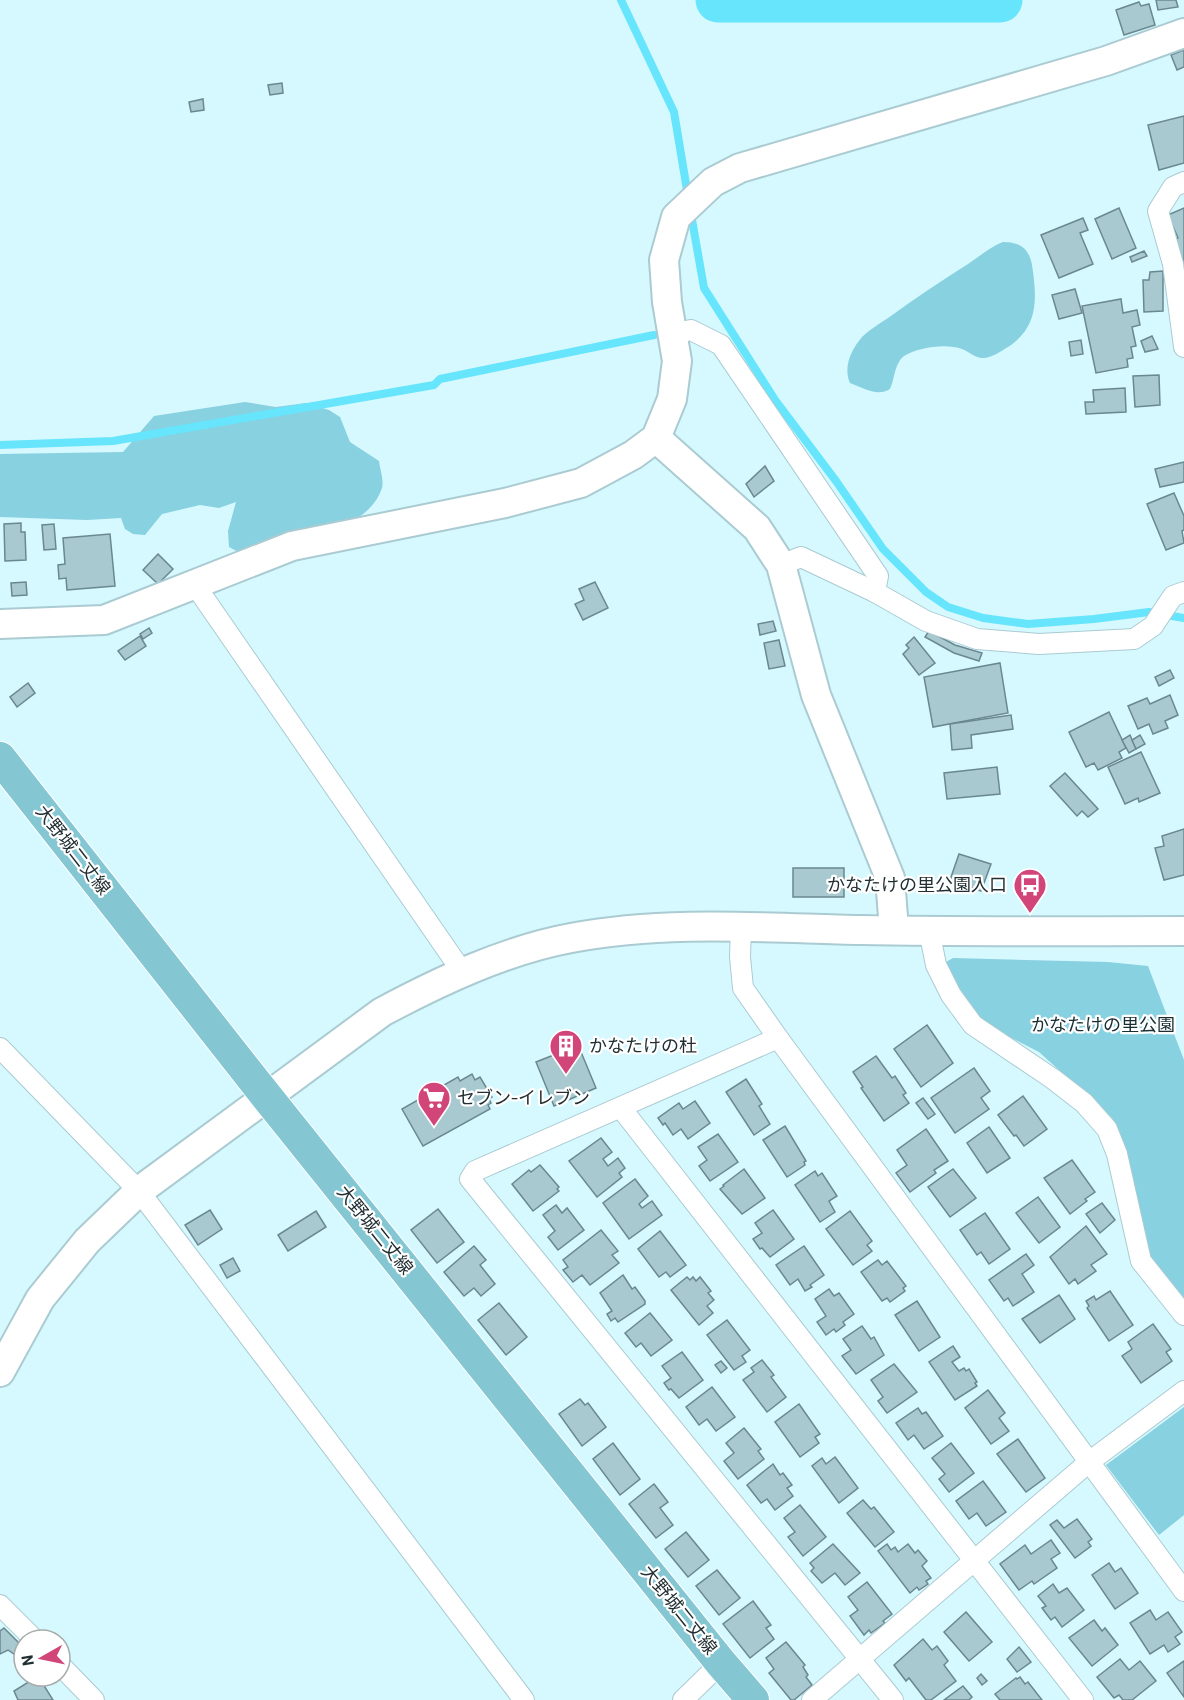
<svg xmlns="http://www.w3.org/2000/svg" width="1184" height="1700" font-family="Barlow,'Noto Sans JP',sans-serif">
<style>
.green{fill:#88d1e0}
.lines{fill:none;stroke-linecap:round;stroke-linejoin:round}
.stream{stroke:#66e5fc;stroke-width:8}
.river{stroke:#66e5fc;stroke-width:45}
.building{fill:#a9c9d0;stroke:#6a888f;stroke-width:1.5}
.street-casing{stroke:#abcbd2;stroke-width:22}
.secondary-casing{stroke:#abcbd2;stroke-width:32}
.primary-casing{stroke:#fff;stroke-width:34}
.street{stroke:#fff;stroke-width:20}
.secondary{stroke:#fff;stroke-width:28}
.primary{stroke:#84c6d2;stroke-width:32}
.labels{text-anchor:middle;stroke-width:4.5;stroke-linejoin:round;paint-order:stroke}
.street-label{font-size:18px;fill:#222f32;stroke:#fff}
.poi-label{font-size:18px;fill:#222f32;stroke:#fff;text-anchor:start}
.park-label{font-size:18px;fill:#172d31;stroke:#fff}
</style>
<rect width="100%" height="100%" fill="#d6f8ff"/>
<g class="green">
<path d="M1003,242c16,0 26,6 29,23 5,33 7,62 -24,82 -7,4 -16,11 -25,11 -8,0 -13,-6 -21,-9 -15,-6 -44,-2 -58,7 -10,8 -9,23 -14,33 -13,8 -26,-1 -40,-6 -7,-16 1,-33 12,-46 7,-7 17,-13 26,-19 26,-19 53,-37 80,-54 12,-8 22,-17 35,-22z"/>
<path d="M245,402l31,5 30,-4 23,7 11,7 10,25 29,19c1,8 5,19 3,27 -15,47 -99,57 -140,66l-13,-7 -1,-16 8,-29 -17,6 -19,-3 -38,9 -17,21 -12,-1 -8,-5 -4,-11 -34,2 -87,-3v-63l123,-2 31,-36z"/>
<path d="M953,958l155,4 40,4 36,94v245l-34,-46 -26,-115 -12,-26 -73,-66 -61,-31 -33,-50 -1,-8z"/>
<path d="M1184,1407v108l-25,20 -53,-70z"/>
</g>
<g class="lines">
<g class="stream">
<path d="M621,0l53,112 14,84"/>
<path d="M691,214l13,74 71,112 61,81 47,68 43,43 22,15 35,11 45,6 66,-5 55,-7 35,6"/>
<path d="M0,445l113,-4 321,-56 6,-6 214,-44"/>
</g>
<path class="river" d="M718,0h282"/>
</g>
<g class="building">
<path d="M1156,0h20l2,7 -20,3z"/>
<path d="M1139,2l2,4 8,-2 6,21 -31,10 -8,-25z"/>
<path d="M1184,50v17l-7,3 -6,-15z"/>
<path d="M282,83l1,10 -13,2 -2,-10z"/>
<path d="M203,99l1,11 -13,2 -2,-10z"/>
<path d="M1184,116v47l-25,7 -11,-45z"/>
<path d="M1119,208l17,40 -24,11 -17,-40z"/>
<path d="M1184,208v55l-3,1 -9,-23 6,-3 -10,-23z"/>
<path d="M1083,218l5,12 -8,3 13,31 -34,14 -18,-43z"/>
<path d="M1144,251l3,5 -15,6 -2,-5z"/>
<path d="M1163,271v40l-19,1 -1,-32h6l1,-8z"/>
<path d="M1075,289l7,24 -23,6 -7,-24z"/>
<path d="M1121,299l2,14 14,-3 3,15 -8,2 4,19 -5,1 2,11 -6,1 1,8 -32,6 -14,-67z"/>
<path d="M1152,336l6,13 -13,3 -4,-11z"/>
<path d="M1081,340l2,14 -12,2 -2,-14z"/>
<path d="M1159,375l1,30 -25,2 -2,-31z"/>
<path d="M1125,388l1,24 -40,2 -1,-12h9l-1,-12z"/>
<path d="M1184,462v20l-24,5 -5,-18z"/>
<path d="M765,466l9,15 -20,16 -8,-13z"/>
<path d="M1174,493l10,23v14l-2,1 2,12 -18,7 -19,-46z"/>
<path d="M21,523v9h4l1,28 -21,1 -1,-37z"/>
<path d="M54,524l2,25 -12,1 -2,-25z"/>
<path d="M110,534l5,52 -48,4 -1,-12 -7,1 -1,-14 7,-1 -2,-26z"/>
<path d="M158,554l15,15 -15,15 -15,-14z"/>
<path d="M26,582l1,13 -15,1 -1,-13z"/>
<path d="M595,582l13,26 -25,12 -8,-16 9,-4 -5,-11z"/>
<path d="M773,621l3,10 -16,4 -2,-11z"/>
<path d="M149,628l3,5 -9,6 -3,-5z"/>
<path d="M929,631l26,14 27,8 -3,8 -25,-8 -29,-16z"/>
<path d="M140,636l6,10 -21,14 -7,-9z"/>
<path d="M914,637l21,26 -16,12 -16,-21 6,-6 -3,-3z"/>
<path d="M779,640l6,26 -16,3 -5,-26z"/>
<path d="M1000,663l8,50 -75,14 -9,-50z"/>
<path d="M1170,670l4,8 -15,8 -4,-9z"/>
<path d="M28,683l7,10 -18,14 -7,-10z"/>
<path d="M1170,695l8,20 -13,6 3,7 -15,6 -4,-10 -11,5 -10,-23 19,-8 3,6z"/>
<path d="M1109,712l17,36 -7,4 3,6 -24,12 -4,-7 -8,4 -17,-35z"/>
<path d="M1011,715l2,14 -42,6 1,13 -20,2 -2,-26z"/>
<path d="M1130,735l6,14 -7,4 -7,-13z"/>
<path d="M1140,735l5,9 -9,5 -4,-9z"/>
<path d="M1141,752l19,41 -21,9 -1,-4 -13,6 -17,-37z"/>
<path d="M997,767l3,27 -53,5 -3,-26z"/>
<path d="M1065,773l33,36 -10,8 -6,-6 -5,5 -27,-30z"/>
<path d="M1184,829v46l-20,5 -9,-32 9,-2 -2,-10z"/>
<path d="M959,854l32,10 -10,27 -31,-11z"/>
<rect x="793" y="868" width="51" height="29"/>
<path d="M927,1025l26,38 -32,24 -27,-38z"/>
<path d="M574,1047l3,7 4,-2 15,36 -42,18 -18,-44z"/>
<path d="M876,1056l16,22 3,-2 11,17 -3,2 6,8 -25,18 -23,-33 2,-1 -10,-15z"/>
<path d="M974,1068l16,23 -9,7 8,11 -34,24 -24,-35z"/>
<path d="M472,1074l3,6 5,-3 12,20 -3,2 2,4 -3,2 2,4 -67,37 -21,-37 56,-32 2,4z"/>
<path d="M746,1079l16,25 -3,2 11,18 -16,11 -28,-43z"/>
<path d="M1023,1096l24,33 -23,17 -8,-11 -2,1 -16,-21z"/>
<path d="M923,1098l12,16 -7,5 -12,-16z"/>
<path d="M695,1101l15,22 -22,16 -7,-10 -8,6 -8,-12 -2,2 -5,-7 21,-15 4,6z"/>
<path d="M785,1126l21,35 -2,1 1,3 -18,12 -24,-37z"/>
<path d="M989,1127l21,31 -23,15 -20,-30z"/>
<path d="M926,1129l22,32 -14,9 2,3 -26,19 -14,-19 11,-8 -10,-15z"/>
<path d="M718,1134l20,28 -28,19 -11,-15 8,-6 -9,-13z"/>
<path d="M601,1138l11,14 -9,7 5,7 10,-8 7,10 -6,5 3,4 -25,20 -28,-36z"/>
<path d="M1072,1160l23,32 -10,7 2,2 -17,13 -26,-36z"/>
<path d="M540,1165l19,22 -2,2 2,2 -26,20 -21,-27 17,-14 2,2z"/>
<path d="M744,1169l21,29 -23,16 -22,-25 4,-3 -1,-1z"/>
<path d="M953,1169l23,29 -26,19 -22,-30z"/>
<path d="M815,1171l3,5 4,-3 15,23 -8,5 6,11 -15,10 -25,-37z"/>
<path d="M635,1179l13,17 -9,8 3,4 10,-7 10,14 -33,24 -26,-36z"/>
<path d="M1038,1197l22,30 -21,16 -23,-30z"/>
<path d="M1102,1203l13,17 -15,13 -14,-19z"/>
<path d="M556,1205l6,8 5,-5 17,22 -26,20 -10,-13 7,-6 -12,-16z"/>
<path d="M438,1209l26,33 -27,21 -26,-33z"/>
<path d="M210,1210l12,19 -24,16 -13,-20z"/>
<path d="M773,1210l21,29 -24,18 -8,-9 -2,1 -7,-10 9,-6 -7,-10z"/>
<path d="M316,1211l10,16 -38,24 -10,-16z"/>
<path d="M850,1211l22,30 -5,4 5,6 -19,14 -27,-36z"/>
<path d="M985,1213l25,36 -21,15 -8,-12 -4,3 -17,-25z"/>
<path d="M1086,1226l21,28 -16,11 5,6 -18,13 -3,-5 -6,5 -19,-27z"/>
<path d="M601,1230l17,21 -6,4 7,8 -29,22 -8,-10 -9,7 -10,-12 5,-3 -5,-7z"/>
<path d="M660,1231l26,34 -16,12 -4,-5 -7,5 -21,-28z"/>
<path d="M474,1246l12,14 -6,5 15,19 -14,12 -7,-8 -10,8 -20,-24z"/>
<path d="M804,1246l20,29 -14,10 2,2 -7,4 -7,-12 -8,6 -14,-20z"/>
<path d="M1026,1254l8,11 -12,9 12,18 -21,14 -5,-8 -4,3 -15,-21z"/>
<path d="M233,1258l7,13 -13,7 -7,-13z"/>
<path d="M878,1260l4,5 5,-4 19,25 -3,2 2,3 -15,11 -3,-4 -5,3 -21,-29z"/>
<path d="M623,1275l9,14 3,-2 10,14v3l-27,18 -3,-4 -4,3 -4,-7 5,-3 -12,-18z"/>
<path d="M687,1277l3,3 3,-3 3,4 4,-4 11,14 -3,2 6,7 -7,6 6,7 -14,12 -28,-35z"/>
<path d="M829,1289l5,7 5,-3 15,21 -11,8 2,3 -9,7 -2,-3 -8,6 -9,-13 9,-6 -11,-17z"/>
<path d="M1110,1291l23,34 -24,16 -22,-33 2,-2 -3,-5 8,-5 2,4z"/>
<path d="M1059,1295l16,24 -35,24 -18,-24z"/>
<path d="M917,1301l23,36 -21,14 -24,-36z"/>
<path d="M499,1303l28,34 -21,18 -28,-35z"/>
<path d="M650,1313l22,27 -21,16 -10,-13 -5,4 -11,-14z"/>
<path d="M727,1320l23,30 -8,6 4,6 -12,8 -27,-35z"/>
<path d="M1153,1324l18,25 -5,3 6,9 -31,22 -19,-27 10,-7 -4,-7z"/>
<path d="M862,1326l9,13 3,-2 10,18 -28,19 -14,-18 9,-6 -8,-11z"/>
<path d="M953,1346l7,11 -8,5 7,9 5,-3 2,3 3,-2 8,13 -2,1 2,3 -22,14 -26,-38z"/>
<path d="M682,1352l21,28 -24,18 -8,-9 -2,1 -5,-7 7,-5 -9,-12z"/>
<path d="M762,1360l12,15 -3,2 15,20 -19,15 -24,-32 11,-8 -3,-4z"/>
<path d="M721,1361l6,7 -6,5 -6,-8z"/>
<path d="M894,1364l23,28 -30,21 -9,-12 5,-4 -12,-17z"/>
<path d="M712,1387l23,30 -19,14 -9,-12 -8,6 -13,-18z"/>
<path d="M988,1390l17,23 -6,5 10,13 -18,13 -26,-36z"/>
<path d="M580,1399l5,6 3,-2 18,24 -24,19 -23,-32z"/>
<path d="M799,1404l21,30 -5,3 4,6 -19,14 -25,-35z"/>
<path d="M918,1408l4,6 4,-2 17,24 -19,13 -10,-14 -6,5 -12,-17z"/>
<path d="M744,1428l17,21 -3,2 6,8 -26,20 -14,-18 10,-8 -8,-10z"/>
<path d="M1018,1439l27,39 -19,14 -29,-38z"/>
<path d="M613,1443l27,36 -20,16 -27,-36z"/>
<path d="M951,1443l23,30 -25,19 -10,-13 6,-5 -13,-16z"/>
<path d="M835,1457l23,31 -19,15 -27,-37 10,-8 4,6z"/>
<path d="M773,1464l7,11 3,-2 9,12 -5,3 6,8 -18,14 -8,-11 -6,4 -14,-18z"/>
<path d="M983,1481l23,31 -20,14 -9,-13 -8,6 -13,-18z"/>
<path d="M654,1484l14,18 -8,6 13,17 -17,13 -27,-34z"/>
<path d="M863,1500l8,9 3,-2 20,25 -19,15 -28,-34z"/>
<path d="M800,1505l26,32 -23,19 -15,-19 7,-5 -11,-14z"/>
<path d="M1077,1519l15,20 -4,3 3,4 -16,12 -25,-33 7,-5 7,8z"/>
<path d="M686,1532l23,28 -21,17 -23,-28z"/>
<path d="M1051,1540l9,13 -9,6 6,9 -23,16 -2,-3 -13,9 -19,-26 25,-19 6,9z"/>
<path d="M833,1544l27,29 -15,12 -10,-12 -13,10 -11,-12 3,-3 -4,-5z"/>
<path d="M887,1544l4,6 4,-3 3,5 10,-8 7,9 3,-3 9,11 -5,5 9,12 -5,3 2,3 -9,6 -2,-3 -7,6 -32,-42z"/>
<path d="M1109,1563l6,9 6,-4 17,25 -23,16 -23,-34z"/>
<path d="M717,1570l23,28 -21,17 -23,-29z"/>
<path d="M867,1582l25,32 -9,7 2,2 -14,10 -2,-3 -5,5 -14,-19 8,-6 -10,-13z"/>
<path d="M1053,1584l6,9 8,-5 17,22 -22,17 -7,-10 -4,3 -9,-12 4,-2 -8,-10z"/>
<path d="M753,1601l18,24 -5,3 8,11 -24,19 -27,-34z"/>
<path d="M1150,1610l6,10 12,-8 14,20 -7,5 5,7 -12,8 -4,-7 -14,9 -20,-31z"/>
<path d="M966,1612l26,30 -23,19 -25,-29z"/>
<path d="M1094,1620l8,11 3,-3 13,17 -26,21 -23,-28z"/>
<path d="M4,1628l18,18 -8,8 -6,-4 -8,4v-23z"/>
<path d="M923,1639l9,11 5,-4 11,15 -4,4 12,16 -25,19h-5l-17,-22 -3,3 -12,-16z"/>
<path d="M786,1642l19,23 -2,2 5,8 -2,2 6,8 -18,15h-3l-22,-27 5,-4 -8,-11z"/>
<path d="M1019,1647l12,15 -14,10 -10,-13z"/>
<path d="M1120,1659l9,11 11,-9 16,20 -24,19h-9l-4,-5 -5,3 -17,-21z"/>
<path d="M1184,1661v36l-17,-24z"/>
<path d="M981,1674l6,7 -5,4 -5,-7z"/>
<path d="M38,1676l15,24h-35l-4,-9z"/>
<path d="M1020,1677l5,7 3,-2 14,18h-42l-5,-6 21,-16 1,1z"/>
<path d="M963,1686l9,11 -3,3h-25z"/>
</g>
<g class="lines">
<defs>
<g id="street">
<path d="M1184,182l-11,5 -15,24 15,53 11,83"/>
<path d="M672,334l19,-4 30,15 157,231 -3,16"/>
<path d="M781,565l20,-8 74,35 51,29 51,18 62,5 95,-5 19,-13 20,-30 11,-4"/>
<path d="M195,585l268,388"/>
<path d="M741,927l-1,30 3,31 35,50"/>
<path d="M929,930l7,35 15,30 22,30 80,54 31,24 23,26 10,25 24,107 43,54"/>
<path d="M0,1048l139,143 385,509"/>
<path d="M621,1108l462,592"/>
<path d="M0,1605l35,35"/>
<path d="M60,1665l34,35"/>
<path d="M683,1700l38,-37"/>
<path d="M812,1700l277,-238 95,-71"/>
<path d="M893,1700l-423,-521 5,-8 303,-133 406,553"/>
</g>
<g id="secondary">
<path d="M656,438l101,90 24,37 35,130 74,183 4,52"/>
<path d="M0,624l104,-4 188,-74 213,-43 76,-20 52,-28 23,-17 16,-39 5,-38 -10,-59 -3,-42 12,-43 37,-35 27,-14 366,-107 78,-28"/>
<path d="M0,1372l40,-73 47,-58 52,-50 243,-179c58,-31 124,-62 189,-74 96,-18 194,-10 290,-8 108,2 215,1 323,1"/>
</g>
<path id="primary" d="M0,758l267,339 454,566 32,37"/>
</defs>
<use href="#street" class="street-casing"/>
<use href="#secondary" class="secondary-casing"/>
<use href="#primary" class="primary-casing"/>
<use href="#street" class="street"/>
<use href="#secondary" class="secondary"/>
<use href="#primary" class="primary"/>
</g>
<defs>
<symbol id="bus-pin" viewBox="-11 -11 22 30"><path d="M0 17L-7.5 6A9.5 9.5 0 1 1 7.5 6Z" fill="#d14578" stroke="#fff"/><path d="M-5-6H5V4H4V6H2V4H-2V6H-4V4H-5ZM-3.5-4V0h7V-4ZM-3.5 1.2v1.5H-2V1.2ZM2 1.2v1.5H3.5V1.2Z" fill="#fff"/></symbol>
<symbol id="building-pin" viewBox="-11 -11 22 30"><path d="M0 17L-7.5 6A9.5 9.5 0 1 1 7.5 6Z" fill="#d14578" stroke="#fff"/><path d="M-4-6H4V6H1V3H-1V6H-4ZM-2.5-4.3h1.7v1.8h-1.7ZM.8-4.3h1.7v1.8H.8ZM-2.5-1h1.7V.8h-1.7ZM.8-1h1.7V.8H.8Z" fill="#fff"/></symbol>
<symbol id="supermarket-pin" viewBox="-11 -11 22 30"><path d="M0 17L-7.5 6A9.5 9.5 0 1 1 7.5 6Z" fill="#d14578" stroke="#fff"/><path d="M-6-5.5h2.5l.6 2H6L4.5 2H-2.5L-4.4-4H-6ZM-1.5 3.2a1.3 1.3 0 1 0 .1 0ZM3 3.2a1.3 1.3 0 1 0 .1 0Z" fill="#fff"/></symbol>
</defs>
<g fill-rule="evenodd">
<use href="#bus-pin" x="1011" y="866" width="38" height="52"/>
<use href="#building-pin" x="547" y="1027" width="38" height="52"/>
<use href="#supermarket-pin" x="415" y="1079" width="38" height="52"/>
</g>
<g class="labels">
<g class="street-label">
<text transform="translate(73 850) rotate(52)" y="6">大野城二丈線</text>
<text transform="translate(375 1230) rotate(51)" y="6">大野城二丈線</text>
<text transform="translate(679 1610) rotate(51)" y="6">大野城二丈線</text>
</g>
<g class="poi-label">
<text x="1007" y="891" text-anchor="end">かなたけの里公園入口</text>
<text x="589" y="1052">かなたけの杜</text>
<text x="457" y="1104">セブン-イレブン</text>
</g>
<g class="park-label">
<text x="1103" y="1031">かなたけの里公園</text>
</g>
</g>
<g transform="translate(42 1658) rotate(261)"><circle r="28" fill="#ffffff" stroke="#a7acad" stroke-width="1.5"/>
<path d="M0-4.5L10 22L0 15L-10 22Z" fill="#d14578"/>
<text y="-9" font-size="16" font-weight="bold" text-anchor="middle" fill="#222f32">N</text>
</g>
</svg>
